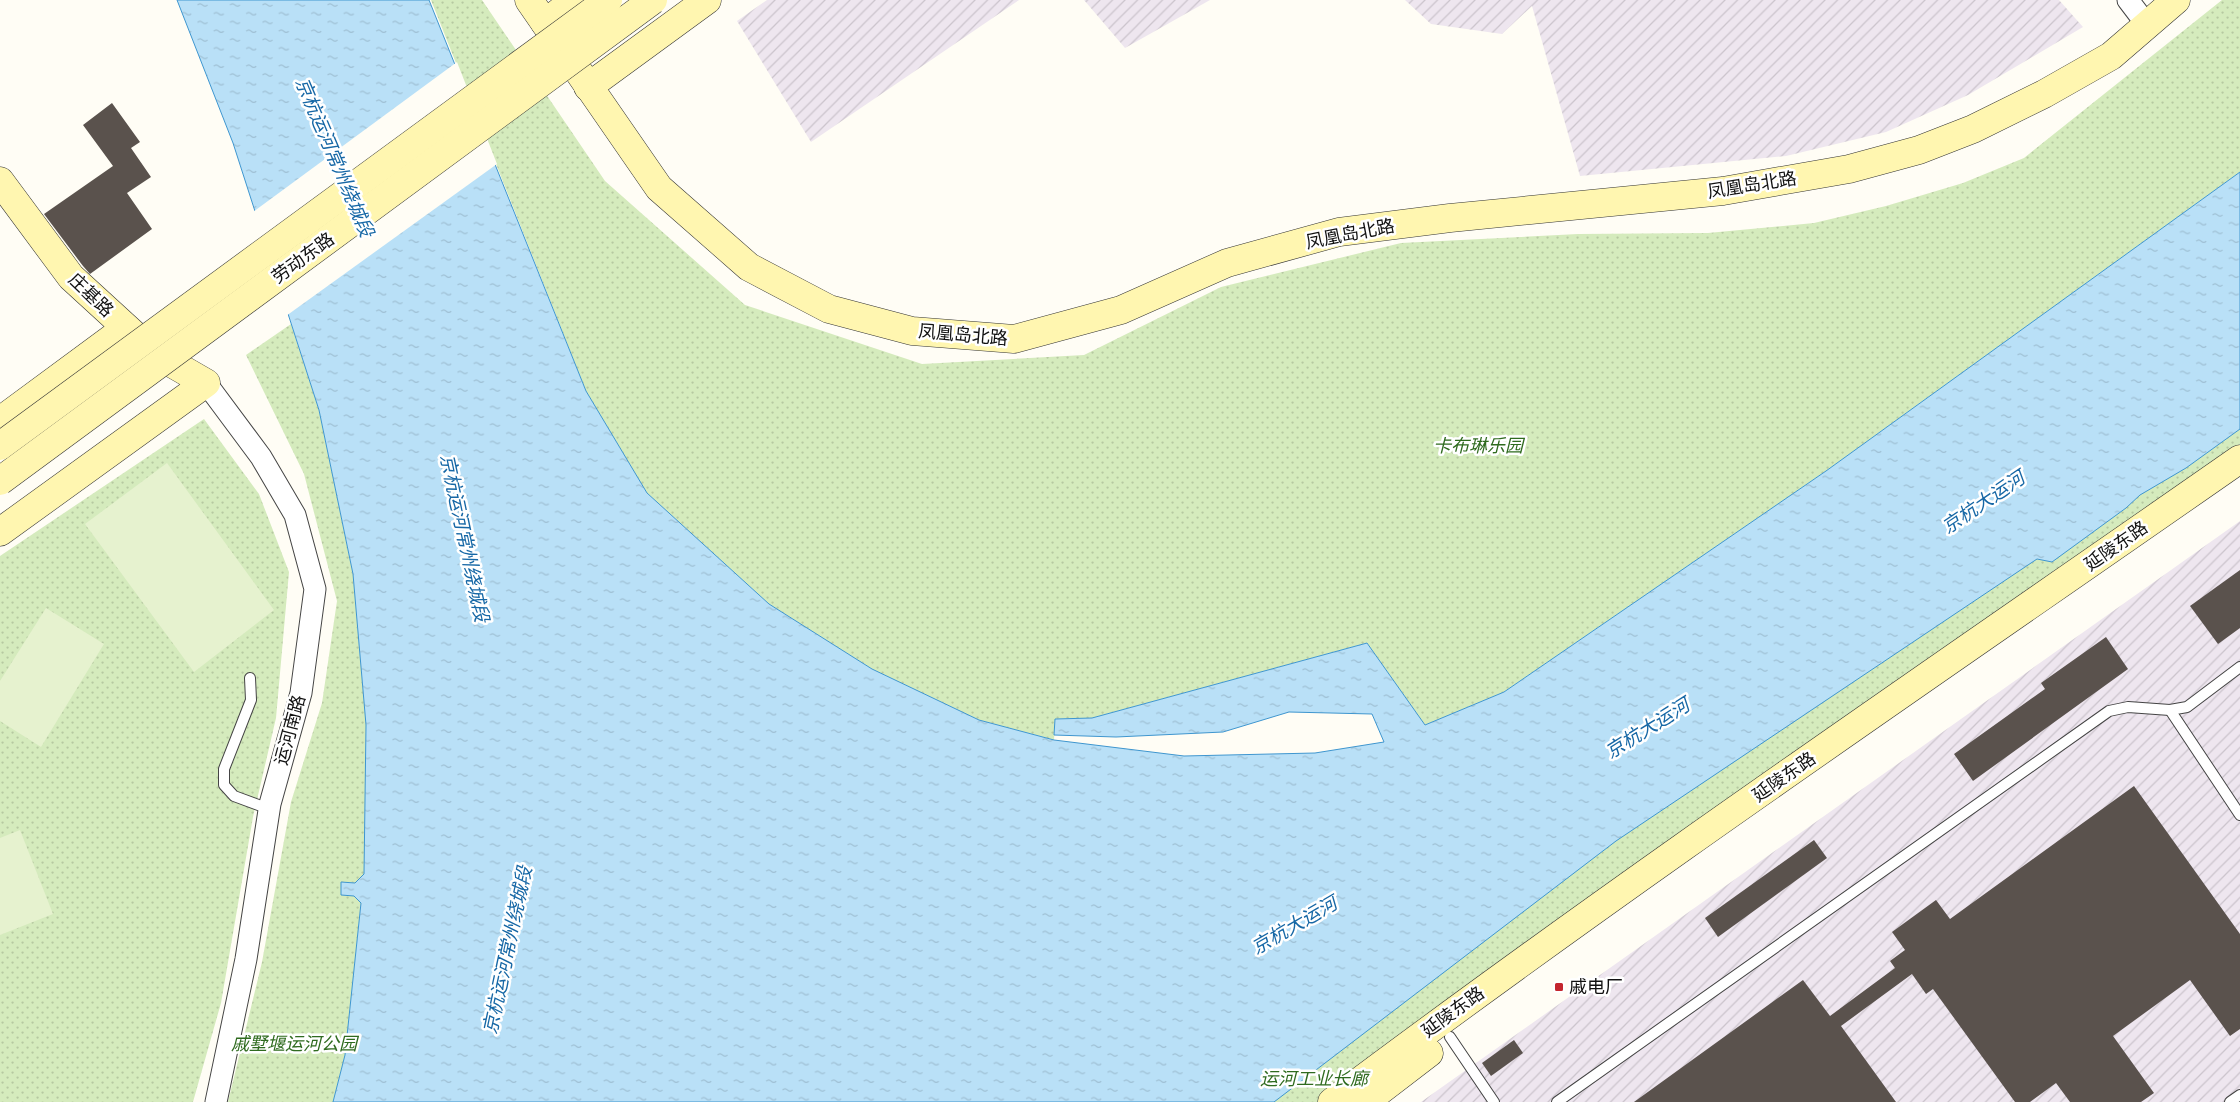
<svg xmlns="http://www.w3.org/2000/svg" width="2240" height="1102" font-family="Georgia,'Noto Sans SC',serif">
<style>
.industrial{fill:url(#industrial-furrows)}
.park{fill:url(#park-dots)}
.pitch{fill:#e6f2cf}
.water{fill:url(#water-ripples);stroke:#3f96cf}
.pier{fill:#fffdf5}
.building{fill:#5a524d}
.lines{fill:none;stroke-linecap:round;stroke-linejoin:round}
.lane-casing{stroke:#444;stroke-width:12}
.street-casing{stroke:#444;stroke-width:23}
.secondary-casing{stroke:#333;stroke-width:29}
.lane{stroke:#fff;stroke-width:10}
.street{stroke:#fff;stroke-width:21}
.secondary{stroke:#fff6b0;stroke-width:28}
.secondary-bridge-casing{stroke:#333;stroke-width:29;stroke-linecap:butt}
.secondary-bridge{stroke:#fff6b0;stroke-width:28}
.poi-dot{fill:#c4262e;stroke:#fff;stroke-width:2}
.labels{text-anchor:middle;stroke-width:5;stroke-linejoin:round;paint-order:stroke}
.street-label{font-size:18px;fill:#111;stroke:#fff}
.park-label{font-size:18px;font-style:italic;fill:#2f6b1f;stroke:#fff}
.poi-label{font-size:18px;fill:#111;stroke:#fff;text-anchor:start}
.water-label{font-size:19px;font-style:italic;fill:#1768a6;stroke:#fff}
</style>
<defs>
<pattern id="industrial-furrows" width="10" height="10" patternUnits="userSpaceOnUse" patternTransform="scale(1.25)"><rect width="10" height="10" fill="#eee6ef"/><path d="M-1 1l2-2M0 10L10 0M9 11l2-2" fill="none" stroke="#cbc4cc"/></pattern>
<pattern id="park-dots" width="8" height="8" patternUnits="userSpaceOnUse" patternTransform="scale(1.25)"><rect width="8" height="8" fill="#d5ebbd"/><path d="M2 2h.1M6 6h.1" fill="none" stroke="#b6c8a1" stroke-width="1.8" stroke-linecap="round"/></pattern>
<pattern id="water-ripples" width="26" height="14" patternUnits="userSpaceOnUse" patternTransform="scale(1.25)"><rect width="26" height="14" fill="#b9e0f7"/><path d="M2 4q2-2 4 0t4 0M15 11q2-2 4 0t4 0" fill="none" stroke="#9ebfd3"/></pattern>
</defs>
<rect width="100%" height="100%" fill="#fffdf5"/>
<g class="industrial">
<path d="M767,0h252l-208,142 -74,-121z"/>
<path d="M1084,0h126l-85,48z"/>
<path d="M1405,0h654l24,27 -115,68 -82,37 -100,24 -206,20 -48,-170 -30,28 -71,-10z"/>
<path d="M2240,521v581h-819l750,-532z"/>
</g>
<g class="park">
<path d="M431,0h51l123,181 140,124 177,59 162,-9 137,-68 180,-44 177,-9 130,-1 106,-10 72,-17 77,-23 61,-25 198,-158h18v172l-414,299 -322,221 -79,33 -58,-82 -275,75 -37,1 -1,21 -75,-20 -107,-51 -103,-65 -122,-111 -61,-102z"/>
<path d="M291,324l28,86 34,164 13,151 -2,150 -9,8 -13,-1 19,21 -16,152 -12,47h-105l34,-140 29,-160 31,-99 15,-102 -33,-127 -58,-119z"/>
<path d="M2240,409v35l-614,429 -306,229h-74l356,-255z"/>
<path d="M204,419l55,75 30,78 -13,146 -23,99 -32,186 -28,99h-193v-546z"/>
</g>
<g class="pitch">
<path d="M167,463l107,147 -80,62 -109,-148z"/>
<path d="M46,608l58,36 -63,103 -41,-26v-40z"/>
<path d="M20,830l33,84 -53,21v-97z"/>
</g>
<path class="water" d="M177,0h252l157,391 61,102 122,111 103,65 107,51 75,20 130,16 131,-3 69,-11 -12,-28 -83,-2 -66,20 -107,5 -62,-2 1,-16 37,-1 275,-75 58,82 79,-33 322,-221 414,-299v257l-54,39 -46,27 -14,13 -74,54 -15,-3 -421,282 -342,261h-941l12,-47 16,-152 -7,-7 -13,-1v-13l14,1 9,-9 2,-149 -13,-151 -34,-164 -86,-267z"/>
<path class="pier" d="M457,62l40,102 -211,152 -33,-104z"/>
<g class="building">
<path d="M112,103l28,39 -9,6 20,29 -24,16 25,36 -62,45 -7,-8 -39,-52 69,-48 -30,-41z"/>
<path d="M2240,570v58l-22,16 -28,-38z"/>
<path d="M2106,637l22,32 -155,112 -19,-27 91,-65 -4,-6z"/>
<path d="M2134,786l106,148v95l-10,7 -40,-56 -77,56 41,57 -13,9h-71l-14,-19 -26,19h-15l-82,-113 -7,5 -14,-20 -71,52 55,76h-262l169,-122 27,36 65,-48 -5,-7 15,-11 -13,-18 44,-32 14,19z"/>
<path d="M1814,840l13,18 -109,79 -13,-19z"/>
<path d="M1514,1040l9,13 -32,23 -9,-13z"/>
</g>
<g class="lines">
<defs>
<g id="lane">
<path d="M250,678l1,22 -27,69v16l10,11 35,13"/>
<path d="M2170,710l70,105"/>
<path d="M1450,1037l44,65"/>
<path d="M1557,1102l552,-391 19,-4 42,3 17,-3 53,-40"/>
<path d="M2230,1102l10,-7"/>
</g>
<g id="street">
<path d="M2128,0l19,25"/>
<path d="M206,383l55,74 34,58 20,74 -14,104 -31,111 -24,155 -30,143"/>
</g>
<g id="secondary">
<path d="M529,0l130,188 90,79 80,42 83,22 102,8 107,-29 106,-47 112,-31 111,-14 273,-27 126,-22 70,-19 54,-21 71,-35 67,-38 65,-56"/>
<path d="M545,23l30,-23"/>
<path d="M588,87l119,-87"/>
<path d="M0,181l71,96 83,76 52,30 -206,149"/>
<path d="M0,421l126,-93"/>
<path d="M1332,1102c297,-223 604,-431 908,-643"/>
<path d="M1365,1102l64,-49"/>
</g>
</defs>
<use href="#lane" class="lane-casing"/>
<use href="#street" class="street-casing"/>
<use href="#secondary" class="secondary-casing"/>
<use href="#lane" class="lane"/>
<use href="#street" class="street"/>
<use href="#secondary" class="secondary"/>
<defs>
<g id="secondary-bridge">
<path d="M0,446l608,-446"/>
<path d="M0,481l653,-481"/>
</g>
</defs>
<use href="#secondary-bridge" class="secondary-bridge-casing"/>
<use href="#secondary-bridge" class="secondary-bridge"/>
</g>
<rect class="poi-dot" x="1554" y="982" width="10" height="10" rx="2.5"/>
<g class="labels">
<g class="street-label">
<text transform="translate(1752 185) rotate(-9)" y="6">凤凰岛北路</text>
<text transform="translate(1350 234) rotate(-11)" y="6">凤凰岛北路</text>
<text transform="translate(303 258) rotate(-36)" y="6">劳动东路</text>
<text transform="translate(91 295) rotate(44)" y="6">庄基路</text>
<text transform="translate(963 335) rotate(5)" y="6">凤凰岛北路</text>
<text transform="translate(2116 546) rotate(-35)" y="6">延陵东路</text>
<text transform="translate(290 730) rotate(-75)" y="6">运河南路</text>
<text transform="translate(1784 777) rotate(-35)" y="6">延陵东路</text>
<text transform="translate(1453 1012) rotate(-36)" y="6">延陵东路</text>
</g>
<g class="park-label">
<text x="1478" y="452">卡布琳乐园</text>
<text x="294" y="1050">戚墅堰运河公园</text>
<text x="1314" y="1085">运河工业长廊</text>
</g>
<g class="poi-label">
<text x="1569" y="993">戚电厂</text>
</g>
<g class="water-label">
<text transform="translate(335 157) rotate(67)" y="7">京杭运河常州绕城段</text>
<text transform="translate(1983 502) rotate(-34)" y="7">京杭大运河</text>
<text transform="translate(465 538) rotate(78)" y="7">京杭运河常州绕城段</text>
<text transform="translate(1647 728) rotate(-32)" y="7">京杭大运河</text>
<text transform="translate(1294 925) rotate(-30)" y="7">京杭大运河</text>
<text transform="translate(507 950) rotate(-78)" y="7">京杭运河常州绕城段</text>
</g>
</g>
</svg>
